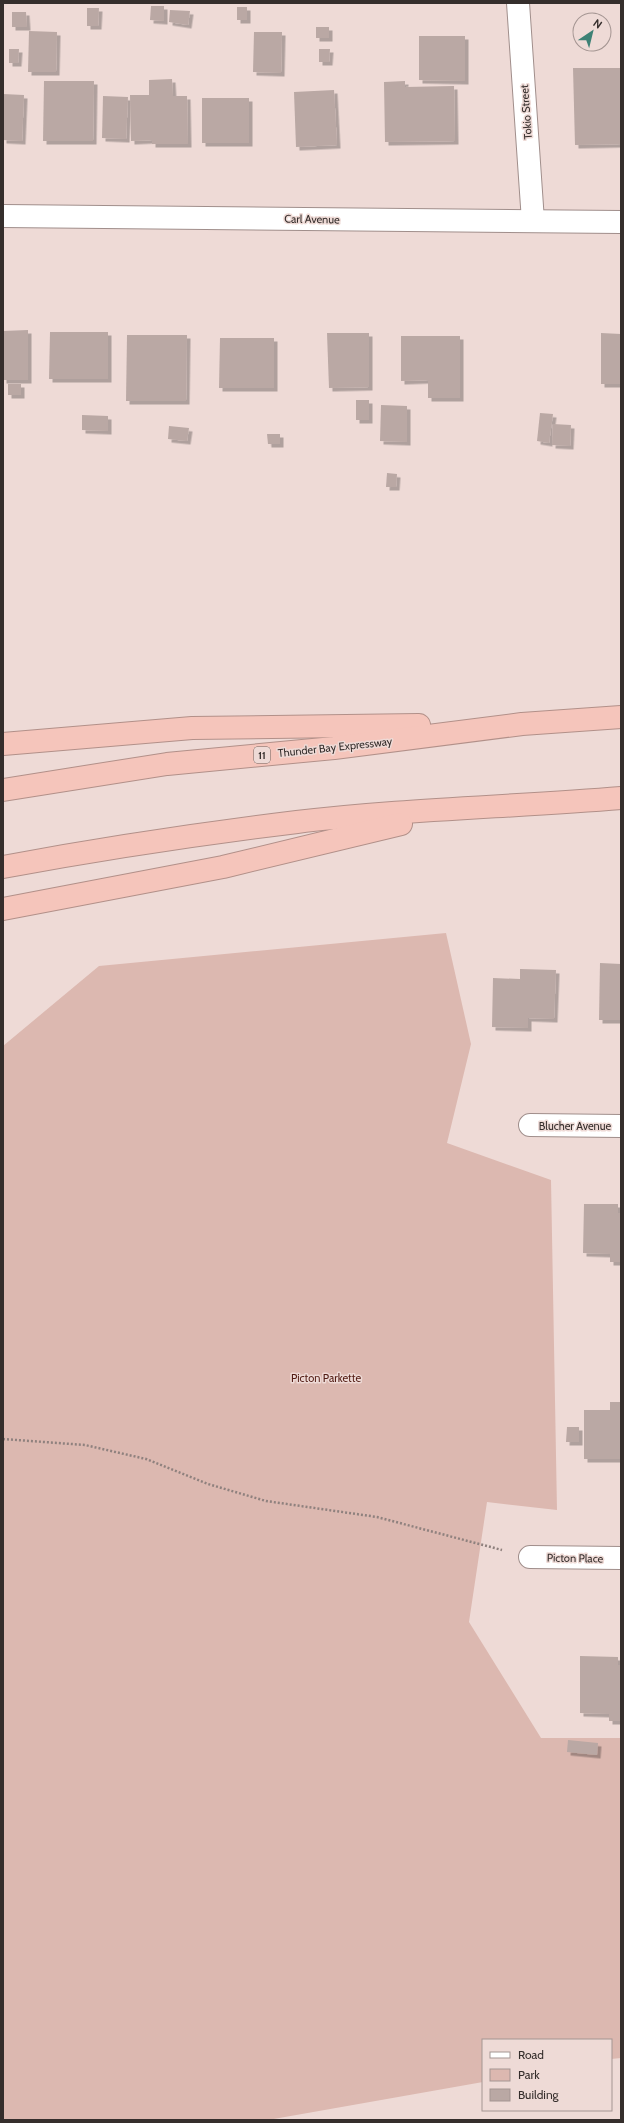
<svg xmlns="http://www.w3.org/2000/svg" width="624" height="2123" font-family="Cabin,sans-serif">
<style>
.green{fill:#dcb8b0}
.building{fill:#baa8a4;filter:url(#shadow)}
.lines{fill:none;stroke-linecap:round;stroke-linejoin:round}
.street-casing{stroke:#a08e8b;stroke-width:24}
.highway-casing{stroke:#b29089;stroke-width:24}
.path{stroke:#8f817e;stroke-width:2.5;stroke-dasharray:2 2;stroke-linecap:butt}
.street{stroke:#fff;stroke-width:22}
.highway{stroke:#f5c5bb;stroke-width:22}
.labels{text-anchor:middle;stroke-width:3;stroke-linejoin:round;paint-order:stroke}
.shield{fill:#eedad6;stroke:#6c625f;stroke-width:1}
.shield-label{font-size:10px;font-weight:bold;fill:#352e2c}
.street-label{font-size:11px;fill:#352e2c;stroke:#eedad6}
.park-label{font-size:11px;fill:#521b13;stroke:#eedad6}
</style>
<defs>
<filter id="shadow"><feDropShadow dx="3.5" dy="3.5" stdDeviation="0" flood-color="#0004"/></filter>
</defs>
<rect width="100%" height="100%" fill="#eedad6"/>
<path class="green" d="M446,933l25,111 -24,99 104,37 6,330 -70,-8 -18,120 72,116h80v320l-10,1v-19h-128v42l-215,38h-265v-1074l96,-80z"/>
<g class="building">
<path d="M151,6h13v15l-14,-1z"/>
<rect x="237" y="7" width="10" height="13"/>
<path d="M87,8h12l-1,18h-11z"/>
<path d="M170,10l20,1 -2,14 -19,-3z"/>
<path d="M12,12h14l1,15h-15z"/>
<rect x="316" y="27" width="13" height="11"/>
<path d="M29,31l28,1 -1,40h-28z"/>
<path d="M254,32h28l-1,41 -28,-1z"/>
<path d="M419,36h46v45l-46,-1z"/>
<path d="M9,49h10l-1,14h-9z"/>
<path d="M319,49h11l-1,13h-10z"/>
<path d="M573,68h48v76l-46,1z"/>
<path d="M172,79l1,17h14l1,48h-36v-4l-21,1 -1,-46h19v-15z"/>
<path d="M44,81h50l-1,60h-50z"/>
<path d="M405,81v6l49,-1 1,55 -70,1 -1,-60z"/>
<path d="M334,90l3,55 -41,2 -2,-55z"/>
<path d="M3,94l21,1 -2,46 -19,-1z"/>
<path d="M103,96l25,1 -2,42 -24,-1z"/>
<rect x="202" y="98" width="47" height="45"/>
<path d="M28,330v50h-25v-49z"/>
<path d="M50,332h58v47h-59z"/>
<path d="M327,333h42v54l-40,1z"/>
<path d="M601,333l20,1v50h-20z"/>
<path d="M127,335h60l-1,66h-60z"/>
<path d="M401,336h59v62h-32v-18l-27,1z"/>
<path d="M220,338h54v50h-55z"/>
<rect x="8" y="384" width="13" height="11"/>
<rect x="356" y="400" width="13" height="20"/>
<path d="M381,405l26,1v36l-27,-1z"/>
<path d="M540,413l13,1 -4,29 -12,-2z"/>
<path d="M82,415l26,1v15l-26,-1z"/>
<path d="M553,424l18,1 -1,21 -18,-1z"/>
<path d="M169,426l20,2 -2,13 -19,-2z"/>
<path d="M267,434h13v10h-12z"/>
<path d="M387,473l10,1 -1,13h-10z"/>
<path d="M600,963l21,1v56h-22z"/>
<path d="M520,969l36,1 -2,49 -26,-1v10l-36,-1 1,-49 27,1z"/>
<path d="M584,1204h34v9h3v49h-11v-8l-27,-1z"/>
<path d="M610,1402h11v57h-37v-49h26z"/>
<path d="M567,1427h12v15h-13z"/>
<path d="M580,1656l38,1v8h3v56h-12v-7l-29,-1z"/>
<path d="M568,1740l30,3 -1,12 -30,-3z"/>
</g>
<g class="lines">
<defs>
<g id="street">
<path d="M518,3l15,218"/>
<path d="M3,216l618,6"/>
<path d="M530,1125l91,1"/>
<path d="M530,1557l91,1"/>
</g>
<g id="highway">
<path d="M3,744l189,-16 227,-3"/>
<path d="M3,790l164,-26 167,-16 188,-24 99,-7"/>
<path d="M3,867c97,-18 196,-33 294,-45 107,-13 216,-15 324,-24"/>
<path d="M3,909l220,-42 178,-43"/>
</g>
</defs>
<use href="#street" class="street-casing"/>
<use href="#highway" class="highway-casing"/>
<path class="path" d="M3,1439l82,6 61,14 62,25 58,17 111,16 125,33"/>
<use href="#street" class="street"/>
<use href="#highway" class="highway"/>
</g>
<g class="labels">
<rect class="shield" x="254" y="747" width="16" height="16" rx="3"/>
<g class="shield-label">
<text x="262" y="759">11</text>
</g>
<g class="street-label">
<text transform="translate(526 112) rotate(-94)" y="4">Tokio Street</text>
<text transform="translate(312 219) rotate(1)" y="4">Carl Avenue</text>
<text transform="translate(335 747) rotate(-6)" y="4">Thunder Bay Expressway</text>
<text x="575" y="1130">Blucher Avenue</text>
<text transform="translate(575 1558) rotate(1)" y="4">Picton Place</text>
</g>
<g class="park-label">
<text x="326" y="1382">Picton Parkette</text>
</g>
</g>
<rect width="624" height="2123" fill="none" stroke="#352e2c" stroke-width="8"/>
<rect x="482" y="2039" width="130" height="72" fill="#eedad6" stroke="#a49592"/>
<rect x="490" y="2052" width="20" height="6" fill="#ffffff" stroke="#a49592"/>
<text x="518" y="2059" font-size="12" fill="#352e2c">Road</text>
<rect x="490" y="2069" width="20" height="12" fill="#dcb8b0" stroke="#a49592"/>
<text x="518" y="2079" font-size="12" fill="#352e2c">Park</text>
<rect x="490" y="2089" width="20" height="12" fill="#baa8a4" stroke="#a49592"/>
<text x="518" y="2099" font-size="12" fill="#352e2c">Building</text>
<g transform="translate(592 32) rotate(35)"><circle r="19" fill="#eedad6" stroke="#a49592"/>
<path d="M0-3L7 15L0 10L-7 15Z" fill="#3d8175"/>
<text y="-6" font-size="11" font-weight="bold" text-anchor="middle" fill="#352e2c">N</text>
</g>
</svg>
